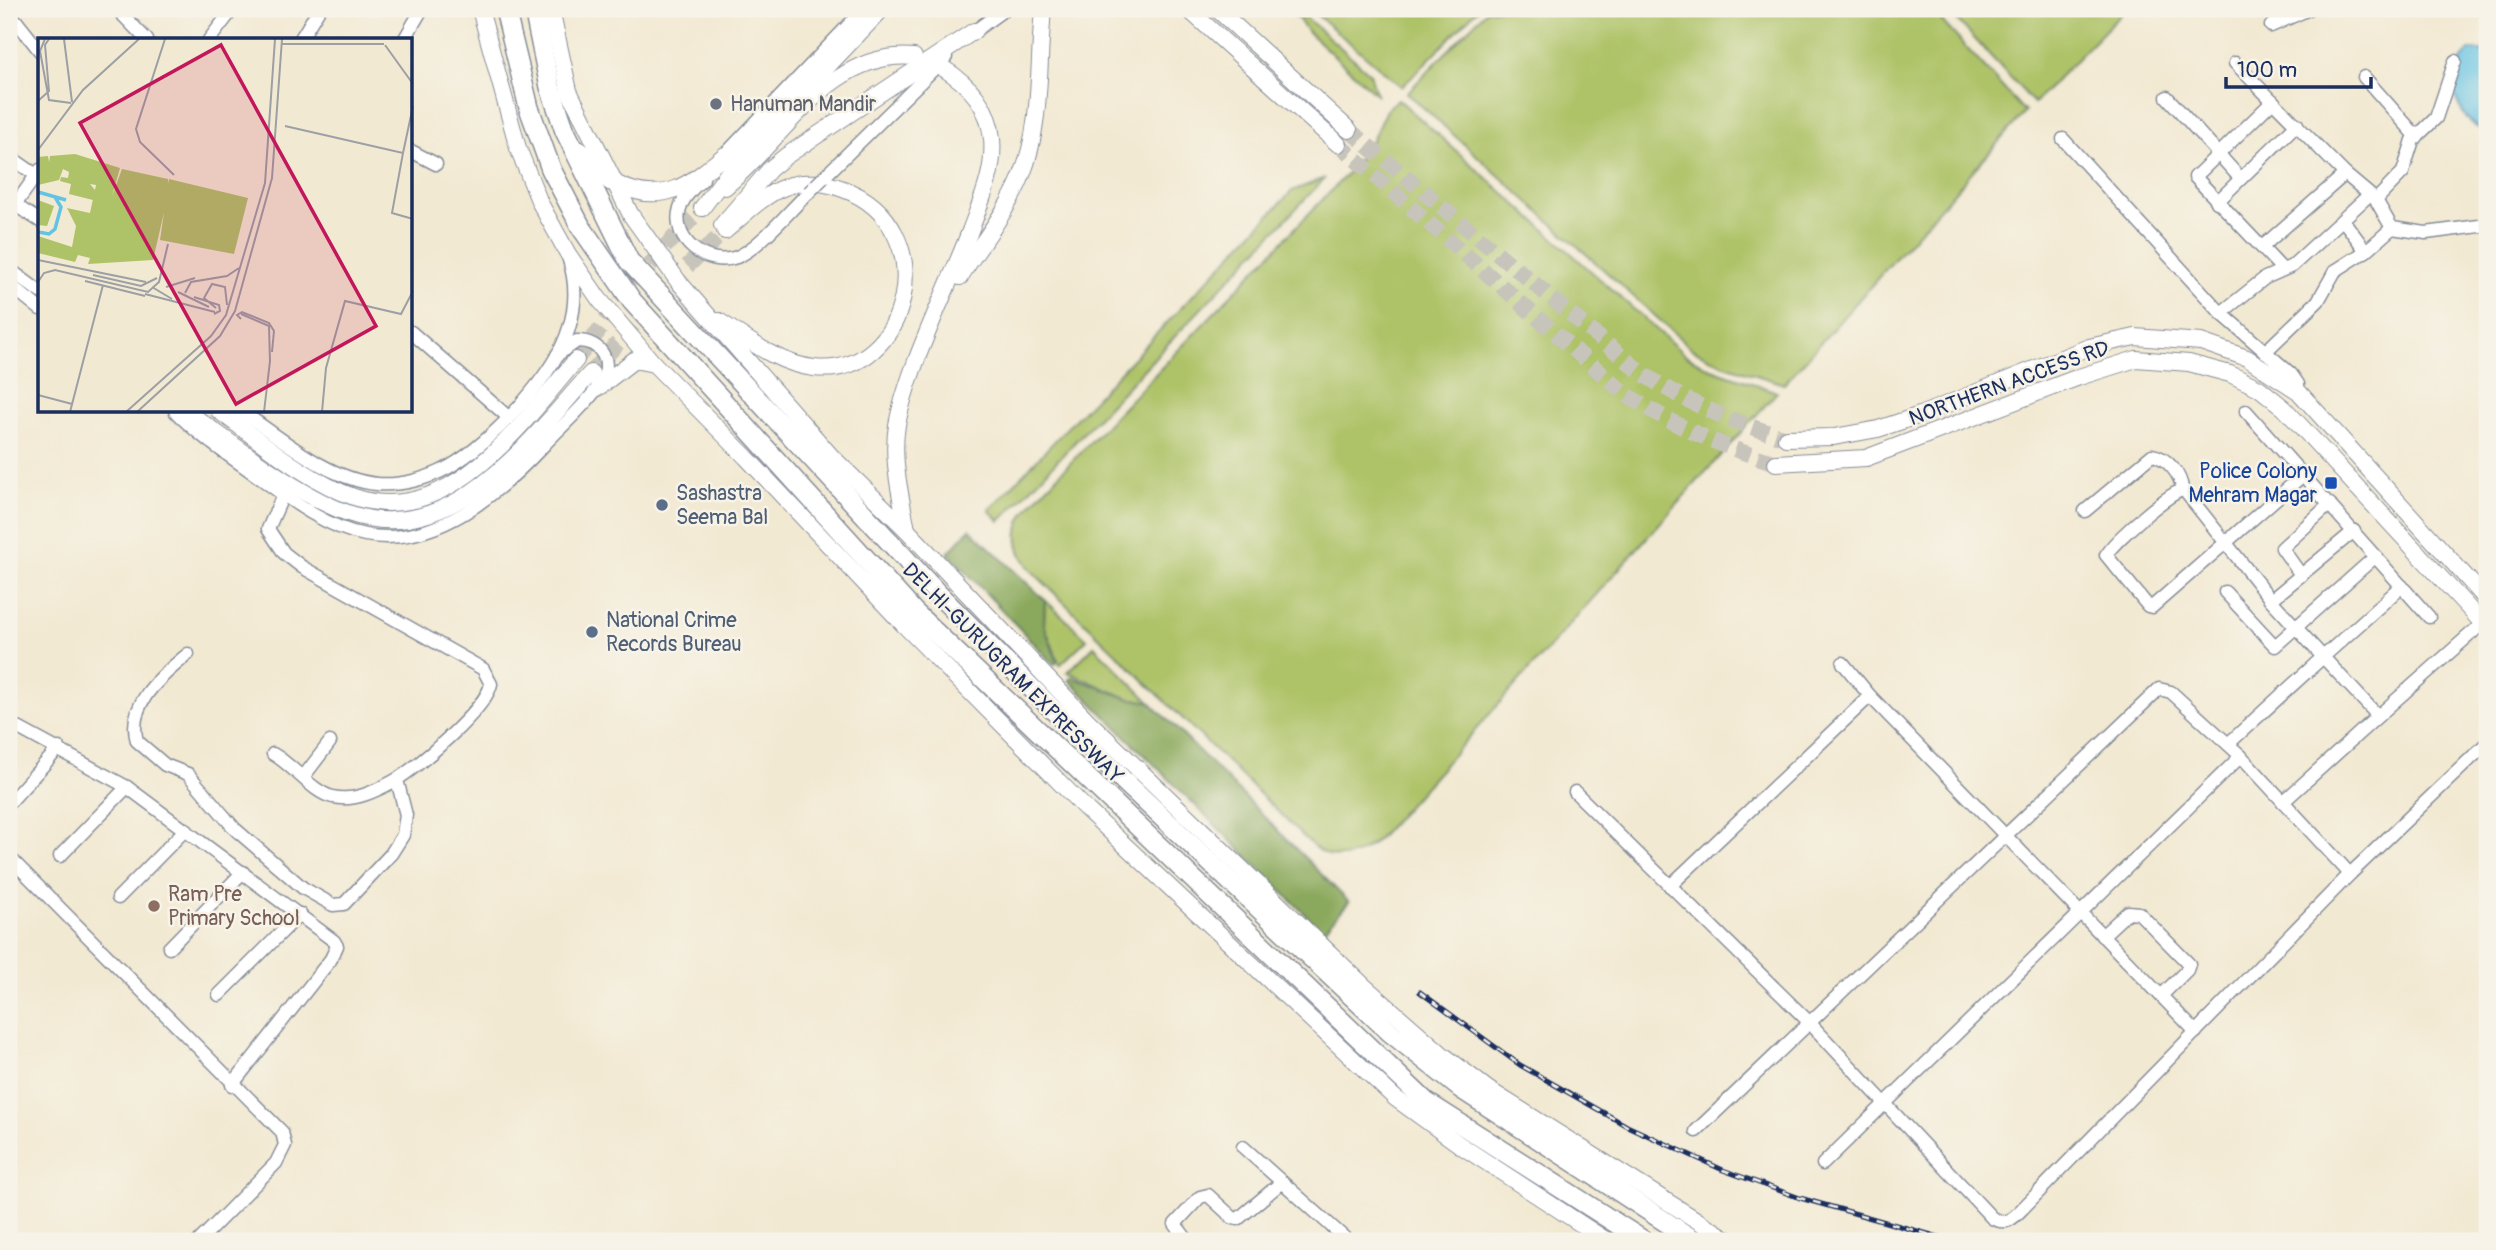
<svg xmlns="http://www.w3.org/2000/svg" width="2496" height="1250" font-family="Pangolin,sans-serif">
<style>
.green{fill:#aec367;stroke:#647962;stroke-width:2}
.forest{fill:#8aa95c;stroke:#526c5d;stroke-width:2}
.water{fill:#64c3e3;stroke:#4079a0;stroke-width:2}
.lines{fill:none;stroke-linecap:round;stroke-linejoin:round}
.major-tunnel{stroke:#c7c4bb;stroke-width:16;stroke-dasharray:16 8;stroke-linecap:butt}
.minor-casing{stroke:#868c98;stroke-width:15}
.major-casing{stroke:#868c98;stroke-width:18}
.highway-casing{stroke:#868c98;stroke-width:22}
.minor{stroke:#fff;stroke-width:12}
.major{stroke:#fff;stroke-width:16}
.highway{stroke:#fff;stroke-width:19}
.rail-casing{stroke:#1b2f5e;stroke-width:5}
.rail{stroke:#f7f3e8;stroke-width:2.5;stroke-dasharray:8;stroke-linecap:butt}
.minor-bridge-casing{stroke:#868c98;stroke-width:15;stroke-linecap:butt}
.minor-bridge{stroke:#fff;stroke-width:12}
.worship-dot{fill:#6b7280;stroke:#f7f3e8;stroke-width:2.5}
.transit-dot{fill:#1a4fb4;stroke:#f7f3e8;stroke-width:2.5}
.service-dot{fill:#5c6f8a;stroke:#f7f3e8;stroke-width:2.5}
.education-dot{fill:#8d6e63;stroke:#f7f3e8;stroke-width:2.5}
.labels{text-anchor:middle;stroke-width:5;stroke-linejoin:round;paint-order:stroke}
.worship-label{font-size:21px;fill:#5b616d;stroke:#f7f3e8;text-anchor:start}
.street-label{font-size:21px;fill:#1b2f5e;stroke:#f7f3e8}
.transit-label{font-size:21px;fill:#164399;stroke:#f7f3e8;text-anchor:end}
.service-label{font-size:21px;fill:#4e5e75;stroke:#f7f3e8;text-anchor:start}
.education-label{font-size:21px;fill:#785e54;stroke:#f7f3e8;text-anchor:start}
.inset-river{fill:none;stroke:#64c3e3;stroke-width:3.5}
.inset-road{fill:none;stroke:#9c9fa4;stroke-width:2}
.view{fill:#c2185b;fill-opacity:0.15;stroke:#c2185b;stroke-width:3.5}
.inset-edge{fill:none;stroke:#1b2f5e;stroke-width:3.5}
</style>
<rect width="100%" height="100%" fill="#f7f3e8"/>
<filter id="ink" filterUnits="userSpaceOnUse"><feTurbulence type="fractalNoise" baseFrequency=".0143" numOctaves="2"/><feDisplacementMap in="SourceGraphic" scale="14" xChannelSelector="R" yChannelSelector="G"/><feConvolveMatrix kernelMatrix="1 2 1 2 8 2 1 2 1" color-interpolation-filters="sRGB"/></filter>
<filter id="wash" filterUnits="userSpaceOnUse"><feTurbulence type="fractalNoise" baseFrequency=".00686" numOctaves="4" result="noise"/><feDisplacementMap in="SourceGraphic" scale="28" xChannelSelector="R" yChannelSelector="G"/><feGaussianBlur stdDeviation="1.57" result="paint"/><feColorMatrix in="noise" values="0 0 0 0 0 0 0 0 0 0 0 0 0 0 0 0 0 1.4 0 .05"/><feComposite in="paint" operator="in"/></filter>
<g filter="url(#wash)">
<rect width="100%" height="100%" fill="#f2e9d2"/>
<g class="green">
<path d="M1291,9h5l74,64 6,21 -68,-62z"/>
<path d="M1310,9h168l-76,78z"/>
<path d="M1488,9h443l94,103 -241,272 -62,-20 -29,-14 -286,-257z"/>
<path d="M1947,9h171l4,4 -88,90z"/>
<path d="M1398,99l287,256 24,13 68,24 -398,446c-19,19 -42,27 -65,9l-281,-275c-20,-23 -21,-46 -1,-69l313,-327 27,-36 14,-30z"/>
<path d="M1325,178l-325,343 -11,-11 303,-319z"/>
<path d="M1045,600l42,39 -27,26 -16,-41z"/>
<path d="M1094,646l56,56 -23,-4 -59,-26z"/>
</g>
<g class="forest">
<path d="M970,529l75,71 -1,24 13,38 -3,3 -106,-112z"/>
<path d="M1072,677l55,21 23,4 199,200 -26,30 -254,-252z"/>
</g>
<path class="water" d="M2470,50l17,2v81c-22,-9 -41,-40 -31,-65 2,-6 10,-13 14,-18z"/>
</g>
<g filter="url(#ink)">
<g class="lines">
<g class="major-tunnel">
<path d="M1349,130l294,244c50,32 87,47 143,64"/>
<path d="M1338,144l286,249c53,35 92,51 152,70"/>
<path d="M576,360l85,-109 41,-43"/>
<path d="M591,373l90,-101 44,-41"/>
</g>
<defs>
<g id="minor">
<path d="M117,9l30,31"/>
<path d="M9,12l31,39"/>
<path d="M2271,26l38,-17"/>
<path d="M969,35l36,-26"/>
<path d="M209,40l24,-31"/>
<path d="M300,40l19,-31"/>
<path d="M404,40l18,-31"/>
<path d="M2235,63l110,111 31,26 16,28 34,5 61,-8"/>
<path d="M2364,77l53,60"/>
<path d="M2167,97l73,81"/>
<path d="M2273,101l-78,76 87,92"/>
<path d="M2063,139l158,174 70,61 7,10v7"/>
<path d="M411,151l25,13"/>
<path d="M720,160l144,-151"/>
<path d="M9,163l7,-2 20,14"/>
<path d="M40,170l-25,35 25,16"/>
<path d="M824,177l122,-120"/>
<path d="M703,179c-9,8 -19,17 -23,29 -10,33 28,60 57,49 22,-9 54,-48 72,-65"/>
<path d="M2376,200l27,-28 10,-32 23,-22 19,-57"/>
<path d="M2217,202l80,-78"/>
<path d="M2343,220l23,31"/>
<path d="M2262,247l83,-73"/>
<path d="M9,269l31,23"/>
<path d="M9,284l31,25"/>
<path d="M2221,313l44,-35 27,-12 77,-71"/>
<path d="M411,332l96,84"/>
<path d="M2265,352l53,-51 17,-30 31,-20 26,-23"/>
<path d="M175,411c26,27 58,47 88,69 30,22 65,48 102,55 71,13 133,-41 178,-89 18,-20 42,-39 57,-62 14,-21 2,-43 -23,-43l-20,14"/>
<path d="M241,411c40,27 86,68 136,73 23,2 51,-5 72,-17 41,-23 107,-93 120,-139 7,-22 7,-46 0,-68"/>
<path d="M2246,411l183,206"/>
<path d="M2303,475l-151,132 -4,-1 -42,-51c6,-12 66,-66 78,-65l87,110 52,57 79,-71"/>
<path d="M2085,511l67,-56c15,2 29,20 30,34"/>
<path d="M2301,575l-19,-27 48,-44"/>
<path d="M2225,592l50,54 101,-90"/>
<path d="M2271,600l83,-69"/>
<path d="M188,654c-25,21 -62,49 -51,87l28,24 23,9 47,55 68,59 30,17 11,-1 47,-50 12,-19 3,-20 -9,-35"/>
<path d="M1843,663l27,33 326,336"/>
<path d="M9,723l118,64 207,154 3,5 -6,13 -99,126"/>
<path d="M2228,744l95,-87 55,59 105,-93"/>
<path d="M273,754c20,11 40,39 60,43 21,5 43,-6 61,-16 22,-12 93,-73 97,-97l-8,-15 -181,-102 -18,-14 -16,-24 15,-34"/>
<path d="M304,776l26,-34"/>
<path d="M1575,792l233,229 184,197c16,9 23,-2 33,-12l325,-332 137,-131"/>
<path d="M10,802l49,-54"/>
<path d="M2283,802l95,-86"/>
<path d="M60,856l67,-69"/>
<path d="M9,857l273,275 3,13 -9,18 -77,78"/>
<path d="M1670,886l200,-190"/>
<path d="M118,898l68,-69"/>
<path d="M2102,936l26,-24 11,1 50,51 -2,6 -26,26"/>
<path d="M169,948l74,-76"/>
<path d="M219,995l81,-81"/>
<path d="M1696,1131l463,-442 12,3 70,64 109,118"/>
<path d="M1243,1147l105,94"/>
<path d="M1823,1164l418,-408"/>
<path d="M1188,1241l-13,-17 25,-27 8,-2 25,23 5,1 44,-37"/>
</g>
<g id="major">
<path d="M480,9l38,139 22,55 28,51 31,45 55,65 92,93 158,168 181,183 310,290 65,47 147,96"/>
<path d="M551,9l18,82 62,124 47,66 153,175 76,74 180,190 277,266 79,69 46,35 241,151"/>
<path d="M1188,9l150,135"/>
<path d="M1217,9l132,121"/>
<path d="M613,182c48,26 75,4 112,-27"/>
<path d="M725,187c58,-47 105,-138 189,-130"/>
<path d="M702,208l32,-43 148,-156"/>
<path d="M722,225l48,-56 16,-13 188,-125"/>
<path d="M960,277c20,-33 47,-64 62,-102 20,-50 16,-113 21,-166"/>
<path d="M719,321c30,19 59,43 95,47 96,11 131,-142 29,-179 -18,-7 -41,-9 -58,-2 -22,8 -42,29 -60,44"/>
<path d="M599,387l35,-27 20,4"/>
<path d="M186,411c45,31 112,85 162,102 104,37 182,-73 243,-140"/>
<path d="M219,411c42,30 86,69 135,86 95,33 170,-76 222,-137"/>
<path d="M1786,438l48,-1 44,-8 42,-14 169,-68 46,-10 66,5 46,16 51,33 189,209"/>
<path d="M1776,463l90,-5 213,-81 57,-18 53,4 41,11 29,14 25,20 203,220"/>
<path d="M907,530c-6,-34 -16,-70 -10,-105 11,-59 51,-136 73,-194 11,-30 25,-59 22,-92 -3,-33 -22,-54 -49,-71"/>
</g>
<g id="highway">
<path d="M505,9l24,99 22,61 30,58 51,74 281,310 513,491 218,139"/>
<path d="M534,9l16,78 15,44 64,130 310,334 185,186 266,251 70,56 235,153"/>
<path d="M579,151l32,30"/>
</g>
</defs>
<use href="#minor" class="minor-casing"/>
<use href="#major" class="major-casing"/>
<use href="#highway" class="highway-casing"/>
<use href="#minor" class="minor"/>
<use href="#major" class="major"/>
<use href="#highway" class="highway"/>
<defs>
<path id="rail" d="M1420,992l100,73 107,61 96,44 77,28 153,43"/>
</defs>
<use href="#rail" class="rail-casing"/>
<use href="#rail" class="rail"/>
<defs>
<path id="minor-bridge" d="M809,192l15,-15"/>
</defs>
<use href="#minor-bridge" class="minor-bridge-casing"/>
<use href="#minor-bridge" class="minor-bridge"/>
</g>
</g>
<circle class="worship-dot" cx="716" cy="104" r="7"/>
<rect class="transit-dot" x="2324" y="476" width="14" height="14" rx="3.5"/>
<g class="service-dot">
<circle cx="662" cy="505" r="7"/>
<circle cx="592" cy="632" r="7"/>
</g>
<circle class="education-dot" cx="154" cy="906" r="7"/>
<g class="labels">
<g class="worship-label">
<text x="730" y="111">Hanuman Mandir</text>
</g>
<g class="street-label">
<text transform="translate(2009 383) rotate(-20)" y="7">NORTHERN ACCESS RD</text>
<text transform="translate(1013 673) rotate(45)" y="7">DELHI-GURUGRAM EXPRESSWAY</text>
</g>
<g class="transit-label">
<text x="2317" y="478">Police Colony<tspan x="2317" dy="24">Mehram Magar</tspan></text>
</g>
<g class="service-label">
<text x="676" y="500">Sashastra<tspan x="676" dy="24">Seema Bal</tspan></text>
<text x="606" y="627">National Crime<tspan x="606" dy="24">Records Bureau</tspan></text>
</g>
<g class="education-label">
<text x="168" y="901">Ram Pre<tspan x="168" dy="24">Primary School</tspan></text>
</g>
</g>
<g transform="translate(38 38)">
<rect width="374" height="374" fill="#f2e9d2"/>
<path d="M37,116l45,14 -8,28 10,-27 46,10 1,12 -16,69 -65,4 2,-6 -12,-3 -3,7 -37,-9v-17l34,11 4,-21 -9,-18 23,5 6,-28 -6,-1 5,6 -2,10 -24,-6 2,-10 -11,-3 1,-4 7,1 1,-6 -6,-3 -4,11 -21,5v-28l10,-1 1,6 1,-6zM131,141l79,19 -14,56 -74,-14zM0,162l16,6 -7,20 -9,-1z" fill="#aec367"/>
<path class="inset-river" d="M0,154l28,8M0,194l11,2 6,-5 6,-22 -6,-10"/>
<path class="inset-road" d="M7,1l-5,12 9,49 22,3M26,1l8,63M127,1l-29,90 4,13 34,33M244,6h102M347,7l28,39M0,63l11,-10 -4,-46 4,-6M247,88l118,27 -11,60 21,6M0,112l45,-60 56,-51M365,115l10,-47M0,222l108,22M55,237l48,11 16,-8M47,243l60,15M0,244l6,-9 11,-3 93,22 11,-10 9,-38M114,249l20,12M128,249l29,-9M140,254l31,15M147,255l6,-11 36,-6 12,-8M107,256l70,18M156,259l25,8 1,6 -6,3M178,270l-12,-10 8,-14 13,3 2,18M203,276l28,12 1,36M203,281l-4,-4 5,-3 27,11 5,8 -2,21M0,357l34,9M32,374l33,-127M88,374l85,-76 15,-21 39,-132 10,-144M99,374l83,-76 15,-25 37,-133 10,-139M226,374l6,-51M284,374l4,-44 19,-67 56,13 12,-23"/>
<path class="view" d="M183,7l155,281 -140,78 -156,-281z"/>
<rect width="374" height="374" class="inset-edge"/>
</g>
<rect width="2496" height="1250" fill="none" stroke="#f7f3e8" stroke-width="35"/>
<path d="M2226 77v10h145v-10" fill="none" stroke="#1b2f5e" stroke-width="3.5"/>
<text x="2237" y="77" font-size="21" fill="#1b2f5e" stroke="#f7f3e8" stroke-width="5" paint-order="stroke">100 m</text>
</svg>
